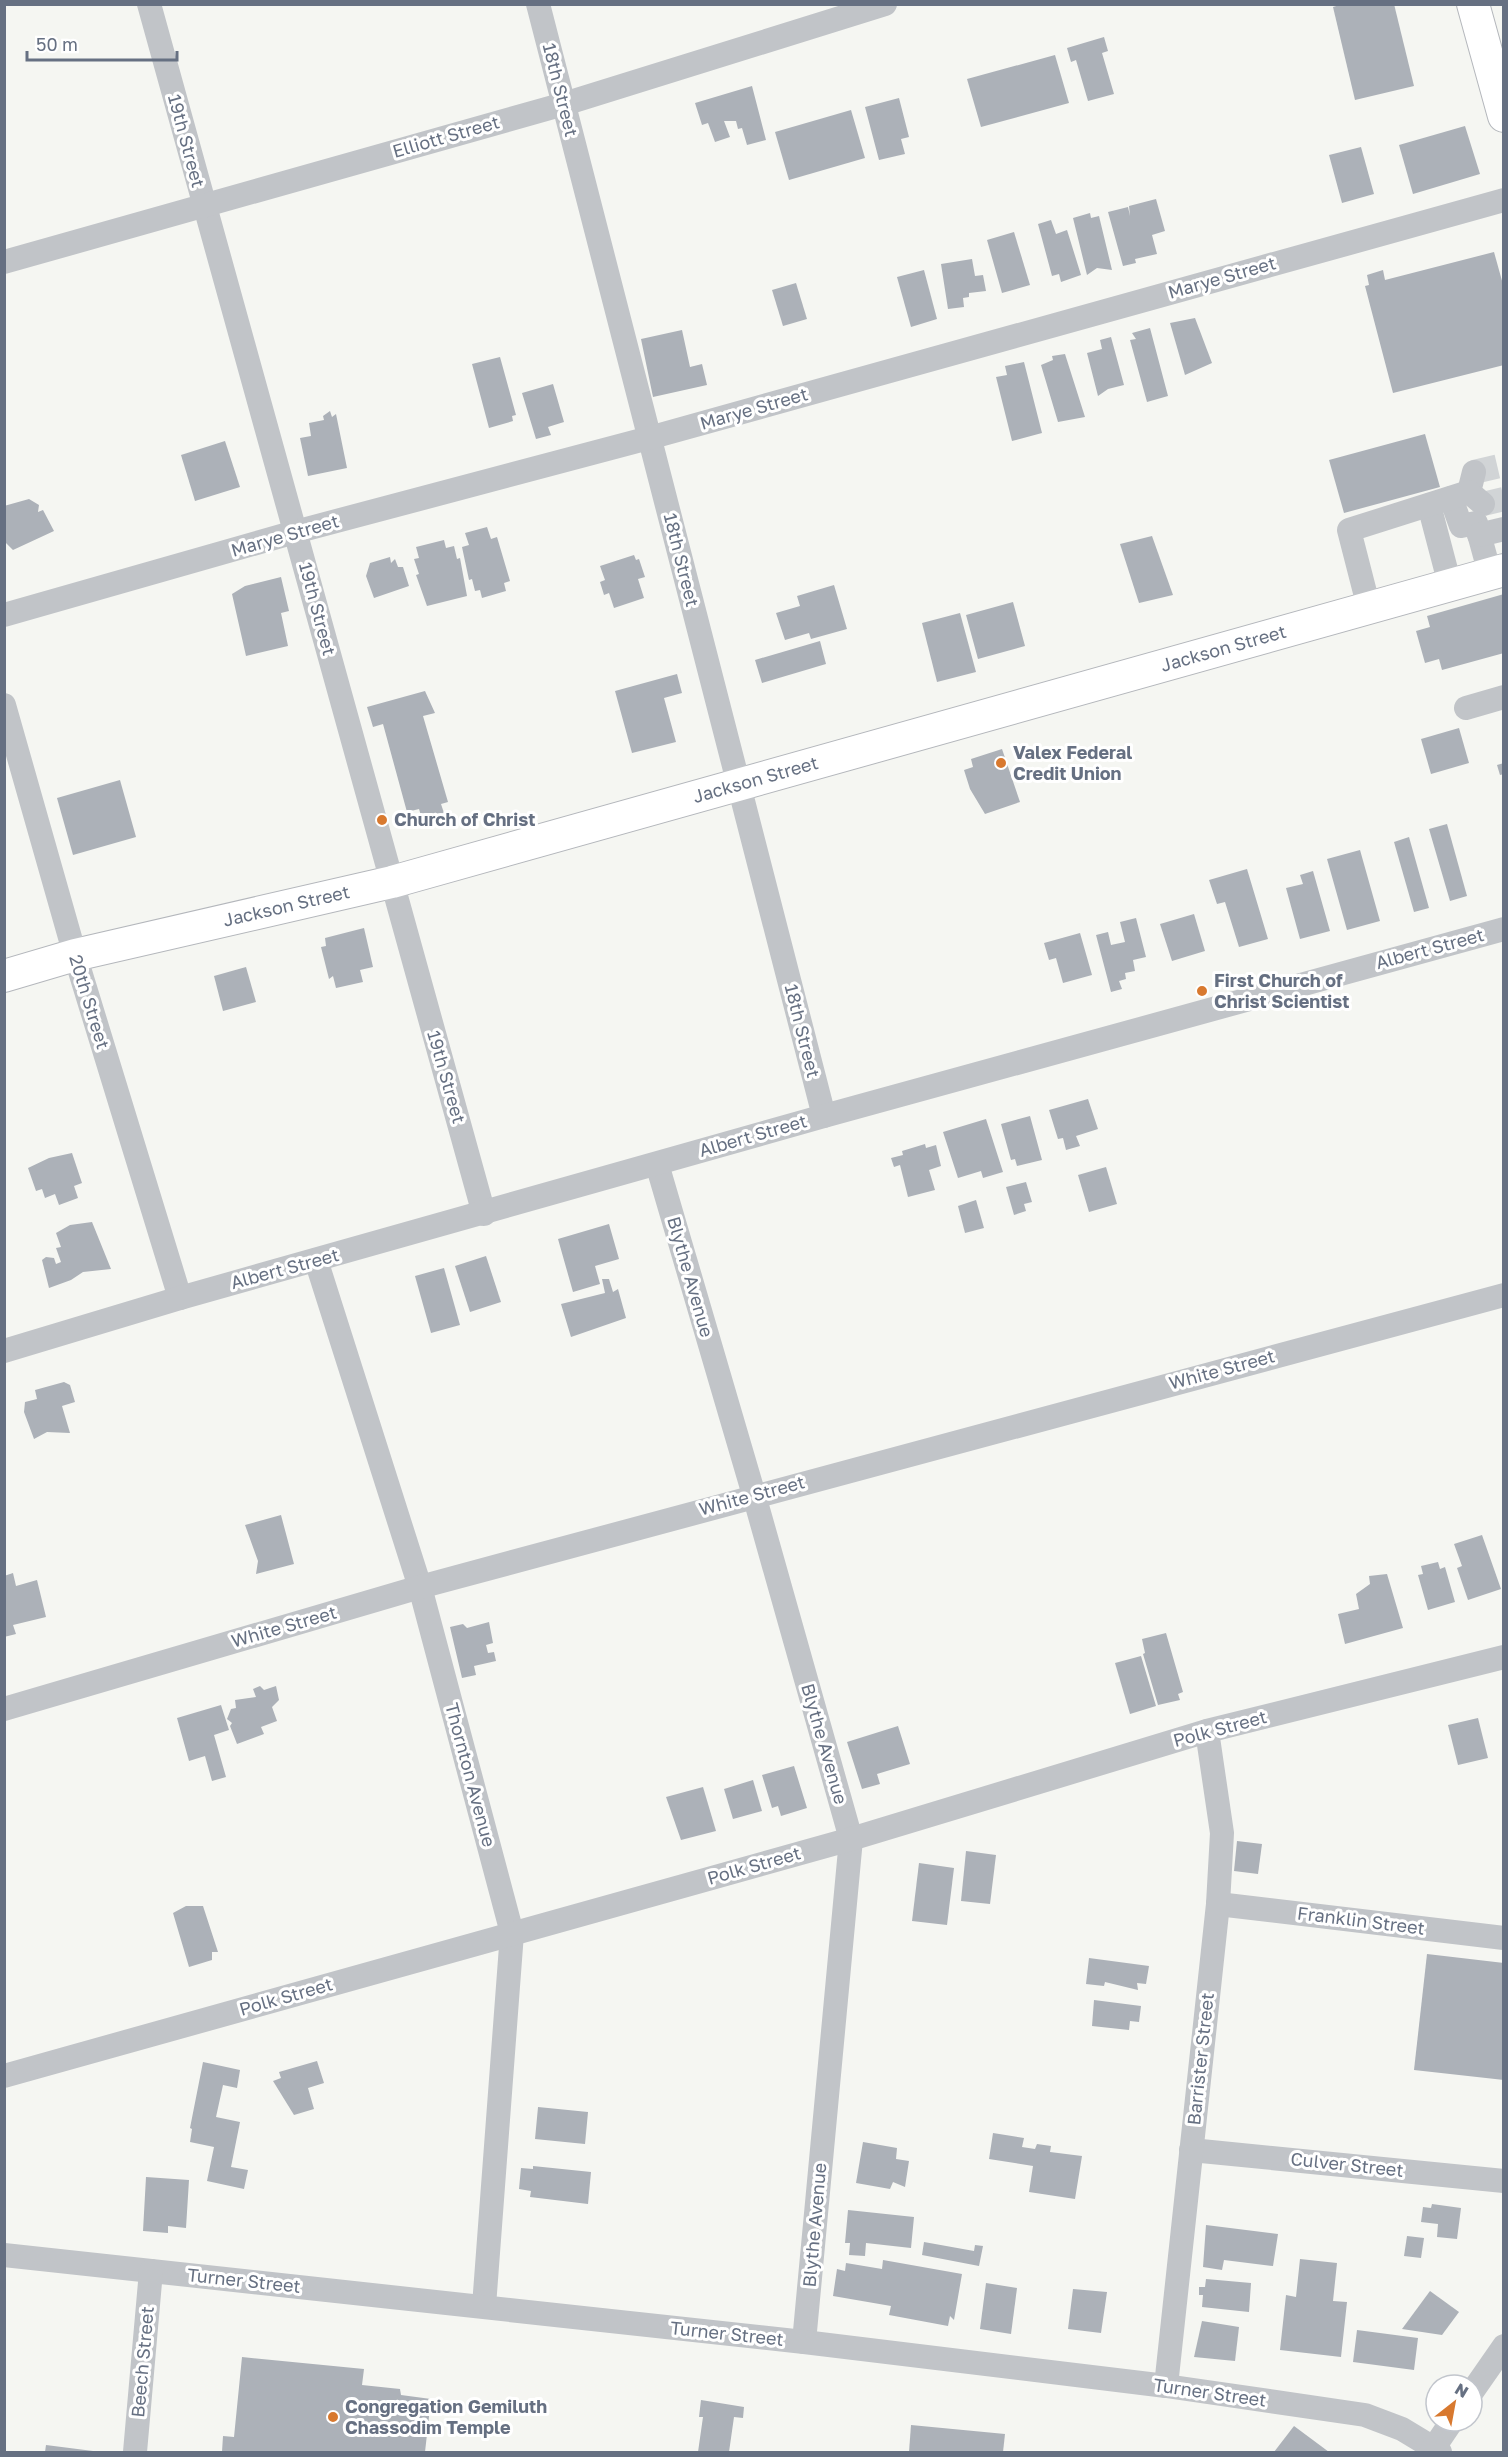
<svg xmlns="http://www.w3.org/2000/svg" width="1508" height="2457" font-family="'Golos Text',sans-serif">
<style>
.building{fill:#acb1b8}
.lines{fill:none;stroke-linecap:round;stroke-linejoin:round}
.minor-tunnel{stroke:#d1d4d6;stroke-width:24;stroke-dasharray:24 12;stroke-linecap:butt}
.major-casing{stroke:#b4b7bc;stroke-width:34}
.minor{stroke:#c1c4c8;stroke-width:24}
.major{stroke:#fff;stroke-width:32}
.poi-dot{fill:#d8792f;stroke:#fff;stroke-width:2}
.labels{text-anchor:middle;stroke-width:6;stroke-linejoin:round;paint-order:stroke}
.street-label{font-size:18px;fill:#667082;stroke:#fff}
.poi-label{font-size:18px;font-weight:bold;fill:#667082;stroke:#fff;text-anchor:start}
</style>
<rect width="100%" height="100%" fill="#f5f6f2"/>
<g class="building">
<path d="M1343,4h51l20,82 -59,14 -22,-93z"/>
<path d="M1104,37l4,14 -6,2 12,41 -26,7 -12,-41 -5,2 -4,-14z"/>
<path d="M1055,55l14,48 -88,24 -14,-48z"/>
<path d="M752,86l14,54 -19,5 -5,-17 -4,1 -2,-8h-12l6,16 -15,5 -7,-19 -6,2 -7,-22z"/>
<path d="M899,98l10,39 -8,2 4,15 -26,6 -14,-53z"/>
<path d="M851,110l14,48 -76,22 -14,-48z"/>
<path d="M1465,126l15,48 -67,20 -14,-49z"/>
<path d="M1361,147l13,47 -32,9 -13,-48z"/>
<path d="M1156,199l9,32 -13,4 5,19 -22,5 1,4 -13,3 -15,-54 20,-5 2,9 -1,-10z"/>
<path d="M1090,213l1,5 8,-2 13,54 -15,-2 -10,7 -14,-57z"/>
<path d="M1051,220l5,14 11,-4 14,45 -20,7 -2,-8 -7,2 -14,-52z"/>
<path d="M1014,232l16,53 -28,8 -15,-53z"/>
<path d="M1494,252l10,36v77l-111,28 -28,-107 4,-1 -2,-10 16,-5 2,10z"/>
<path d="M972,259l3,17 8,-1 3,16 -17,2v4l-6,1 1,9 -16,2 -7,-45z"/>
<path d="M924,270l13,49 -26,8 -14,-50z"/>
<path d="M796,283l11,36 -24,7 -11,-36z"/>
<path d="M1195,318l17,45 -27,12 -15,-52z"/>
<path d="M1150,328l18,68 -21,6 -17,-62 6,-1 -4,-6z"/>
<path d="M682,330l8,37 12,-3 5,21 -54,12 -12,-58z"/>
<path d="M1111,337l13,48 -16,4 -10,7 -11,-43 15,-4 -2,-9z"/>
<path d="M1065,354l20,63 -27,5 -17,-57 12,-5 -1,-4z"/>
<path d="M500,357l16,58 -4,1 1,5 -24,7 -17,-64z"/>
<path d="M1024,362l18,71 -30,8 -16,-64 11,-2 -2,-9z"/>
<path d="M553,384l11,38 -16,5 3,8 -15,4 -14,-46z"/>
<path d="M330,411l2,6 4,-3 11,54 -39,8 -8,-38 11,-2 -2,-13 15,-3 -1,-4z"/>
<path d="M1425,434l15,53 -96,26 -15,-53z"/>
<path d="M225,441l15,46 -45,14 -14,-46z"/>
<path d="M29,499l10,6 -1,7 5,-2 11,21 -41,19 -9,-9v-35z"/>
<path d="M487,527l4,12 6,-2 13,44 -6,2 2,8 -24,7 -2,-8 -5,1 -3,-12 -3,1 -7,-33 7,-2 -4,-12z"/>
<path d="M1152,536l21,59 -34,8 -19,-59z"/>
<path d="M444,540l2,8 8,-2 3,13 3,-1 7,38 -40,10 -11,-31 3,-1 -5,-15 5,-1 -3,-11z"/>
<path d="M634,555l2,5 3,-1 6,18 -7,2 6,19 -30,10 -5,-15 -5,2 -4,-13 5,-2 -5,-14z"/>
<path d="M390,557l1,6 4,-4 3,8h5l6,19 -35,12 -8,-22 4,-13z"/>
<path d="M281,577l8,34 -8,2 7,33 -42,10 -14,-62 13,-8z"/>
<path d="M834,585l13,44 -36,10 -2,-6 -24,7 -9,-27 24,-7 -3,-10z"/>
<path d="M1504,594v59l-62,17 -3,-11 -14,4 -9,-32 14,-4 -3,-11z"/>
<path d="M1013,602l12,44 -47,13 -12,-44z"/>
<path d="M960,613l16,59 -39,10 -15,-59z"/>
<path d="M820,641l6,23 -64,19 -7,-23z"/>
<path d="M677,674l5,19 -18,5 12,44 -44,11 -17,-62z"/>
<path d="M425,691l10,22 -12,3 25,86 -7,2 3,9 -22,6 -3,-10 -12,3 -24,-88 -10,3 -6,-20z"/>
<path d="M1459,728l10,35 -38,11 -10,-35z"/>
<path d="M1002,749l18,53 -35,12 -15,-25 -6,-19 9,-3 -2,-8z"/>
<path d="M1504,763v11l-4,1 -3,-10z"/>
<path d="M120,780l16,57 -63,18 -16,-57z"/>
<path d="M1447,824l20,72 -17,5 -21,-72z"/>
<path d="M1409,837l20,71 -15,4 -20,-70z"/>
<path d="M1360,850l20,71 -33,9 -20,-71z"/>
<path d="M1247,869l21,70 -29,8 -14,-45 -8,2 -8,-24z"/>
<path d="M1313,871l17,60 -30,8 -14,-51 17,-4 -3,-9z"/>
<path d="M1194,914l11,37 -33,10 -12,-37z"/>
<path d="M1136,918l10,39 -13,3 2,11 -10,2 1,6 -7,2 3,8 -11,3 -15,-57 12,-3 3,13 14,-3 -5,-20z"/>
<path d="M364,928l9,39 -13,3 3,12 -27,6 -3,-12 -4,3 -8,-32 5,-1 -1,-8z"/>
<path d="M1080,933l12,42 -29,8 -7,-25 -7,2 -5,-17z"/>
<path d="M246,967l10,35 -33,9 -9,-35z"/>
<path d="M1088,1099l10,30 -22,7 4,10 -14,4 -3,-12 -5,1 -9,-29z"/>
<path d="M1030,1116l12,44 -25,6 -2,-7 -4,1 -10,-36z"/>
<path d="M986,1119l17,53 -20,6 -2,-7 -23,7 -15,-46z"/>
<path d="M925,1144l1,4 10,-3 5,21 -12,4 6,20 -27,7 -8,-32 -6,2 -3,-9 12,-3 -1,-4z"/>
<path d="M72,1153l10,30 -8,3 4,12 -19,7 -4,-11 -10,4 -3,-9 -6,2 -8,-23 21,-10z"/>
<path d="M1106,1167l11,37 -28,8 -11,-37z"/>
<path d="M1026,1182l6,20 -8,2 2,7 -12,4 -8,-28z"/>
<path d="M976,1200l8,28 -19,5 -7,-27z"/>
<path d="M92,1222l19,47 -28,3 -12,8 -22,8 -7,-28 4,-3 8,1 2,6 5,-2 -5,-14 5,-1 -5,-14 14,-8z"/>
<path d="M609,1224l10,35 -24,7 5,18 -27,8 -15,-53z"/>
<path d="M486,1256l15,46 -31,10 -15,-46z"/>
<path d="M444,1268l16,57 -29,8 -16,-57z"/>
<path d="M602,1279h7l4,13 5,-3 8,29 -55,19 -10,-33 44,-11z"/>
<path d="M64,1382l6,3 5,17 -13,4 8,27 -23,-1 -13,7 -10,-27 1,-10 12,-3 -2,-9z"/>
<path d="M281,1515l13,49 -38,10 2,-13 -13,-36z"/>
<path d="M1482,1535l19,54 -33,11 -11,-32 5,-2 -8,-22z"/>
<path d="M1438,1562l2,7 5,-2 10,35 -27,8 -10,-35 5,-1 -2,-8z"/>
<path d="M13,1573l3,13 21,-6 9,37 -33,8 3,9 -12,3v-61z"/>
<path d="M1387,1574l16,54 -58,16 -7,-30 21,-5 -3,-15 14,-10 -1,-8z"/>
<path d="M489,1622l4,21 -7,2 2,8 6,-1 2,9 -22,5 2,9 -14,3 -12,-51 13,-3 4,4z"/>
<path d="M1166,1633l17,59 -5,2 2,6 -22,5 -15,-51 2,-1 -3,-14z"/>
<path d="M1141,1656l15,50 -26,8 -15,-51z"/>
<path d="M260,1686l4,4 12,-4 3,14 -7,7 5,14 -16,6 3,7 -27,10 -7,-18 2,-3 -5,-4 4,-10 5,-1 -1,-8 21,-3 -3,-8z"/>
<path d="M221,1705l8,25 -15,5 12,42 -14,4 -7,-25 -16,5 -12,-43z"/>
<path d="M1478,1718l10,40 -30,7 -10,-40z"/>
<path d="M898,1726l12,38 -33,10 3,10 -18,5 -15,-47z"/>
<path d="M794,1766l13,42 -26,8 -3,-10 -6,2 -10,-33z"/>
<path d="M753,1780l9,31 -29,8 -9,-30z"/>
<path d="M703,1787l13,44 -35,9 -15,-43z"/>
<path d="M1237,1841l25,3 -4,30 -24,-3z"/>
<path d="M966,1851l30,4 -6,49 -29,-3z"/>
<path d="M919,1863l35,5 -7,57 -35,-4z"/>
<path d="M186,1906h17l15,46h-6v8l-23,7 -16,-54z"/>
<path d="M1427,1954l77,9v117l-90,-10z"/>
<path d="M1089,1958l60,8 -3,18 -9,-1 1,7 -33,-8 -1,4 -18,-2z"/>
<path d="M1094,2000l47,6 -2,16 -9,-1 -1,9 -37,-4z"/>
<path d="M317,2061l7,22 -16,5 6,21 -20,6 -21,-34 8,-3 -2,-6z"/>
<path d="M203,2062l37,8 -3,18 -14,-3 -7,32 24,5 -9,45 17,3 -4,19 -37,-8 7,-34 -24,-5 2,-13 -2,-1z"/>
<path d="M538,2107l50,5 -3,32 -50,-5z"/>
<path d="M993,2133l31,5 -2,9 13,2 2,-5 14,2 -1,6 32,4 -7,43 -46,-7 4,-26 -44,-7z"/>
<path d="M863,2142l34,6 -1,11 13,2 -4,26 -12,-5 -3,7 -34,-6z"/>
<path d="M533,2166l58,6 -3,32 -58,-7 1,-6 -12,-2 2,-21 12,1z"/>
<path d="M146,2177l43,3 -3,48 -18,-2v7l-25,-2z"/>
<path d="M1432,2204l29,4 -4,31 -20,-2 1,-13 -17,-2 2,-15 8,1z"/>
<path d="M848,2210l66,7 -3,31 -45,-5 -1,13 -16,-1 1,-12h-5z"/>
<path d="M1206,2225l72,9 -5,32 -49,-6 -2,10 -19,-3z"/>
<path d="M1407,2236l17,2 -3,20 -17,-2z"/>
<path d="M924,2242l50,9 1,-6 8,1 -4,20 -57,-11z"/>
<path d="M1300,2259l37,4 -4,38 14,1 -6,55 -61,-7 6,-55 10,2z"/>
<path d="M883,2260l79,14 -8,46 -4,-4 -2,10 -59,-11 2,-9 -58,-10 4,-27 8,2 1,-8 36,6z"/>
<path d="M1206,2279l45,4 -2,29 -47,-5 1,-12h-4v-8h6z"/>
<path d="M986,2283l31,5 -6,46 -31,-5z"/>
<path d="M1073,2289l34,3 -6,41 -33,-4z"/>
<path d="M1430,2291l29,21 -17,23 -40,-6z"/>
<path d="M1202,2321l37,6 -4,34 -41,-4z"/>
<path d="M1357,2330l61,8 -4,32 -61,-8z"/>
<path d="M242,2357l122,12 -2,16 38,4 1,6 30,4 -6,53h-203l1,-16 11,1z"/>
<path d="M701,2400l43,7 -1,11 -9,-1 -5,35h-31l5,-35h-4z"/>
<path d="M911,2425l94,9 -2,18h-94z"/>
<path d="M1294,2426l35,26h-55z"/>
<path d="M46,2445l47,6v1h-48z"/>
</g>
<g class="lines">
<g class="minor-tunnel">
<path d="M1474,472l30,-7"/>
<path d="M1483,504l21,-5"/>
</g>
<defs>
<g id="major">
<path d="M1473,4l31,112"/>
<path id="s1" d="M4,976l71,-21 317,-73 1112,-312"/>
</g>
</defs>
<use href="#major" class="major-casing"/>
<g class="minor">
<path d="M149,4l335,1210"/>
<path d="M538,4l286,1112"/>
<path d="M4,262l560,-158 321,-100"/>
<path d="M1474,472l-5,20 14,12"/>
<path d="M1451,498l10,28 15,-3 14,51"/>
<path d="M1429,505l21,80"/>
<path d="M1479,535l25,-6"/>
<path d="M1369,608l-20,-78 120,-38"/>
<path d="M4,615l291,-83 354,-94 855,-238"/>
<path d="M4,705l71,250 105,343"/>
<path d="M1466,708l38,-11"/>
<path d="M657,1164l97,331 97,344 -47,503"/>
<path d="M316,1260l104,327 92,346 -28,373"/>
<path d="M4,1351l176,-53 644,-182 680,-187"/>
<path d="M4,1709l416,-122 1084,-292"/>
<path d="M1218,1904l286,34"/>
<path d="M4,2076l847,-237 356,-108 297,-74"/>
<path d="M1191,2150l313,31"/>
<path d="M4,2255l800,87 362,44 199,29 37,14 38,23"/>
<path d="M1166,2386l52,-482 4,-71 -15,-102"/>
<path d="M1472,2392l32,-46"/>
<path d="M135,2452l16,-181"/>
<path d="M1431,2452l21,-31"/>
</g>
<use href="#major" class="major"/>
</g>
<g class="poi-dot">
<circle cx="1001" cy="763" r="6"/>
<circle cx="382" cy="820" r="6"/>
<circle cx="1202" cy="991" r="6"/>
<circle cx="333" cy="2417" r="6"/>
</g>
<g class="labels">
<g class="street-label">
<text transform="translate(560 90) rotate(76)" y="6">18th Street</text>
<text transform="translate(446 137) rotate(-16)" y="6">Elliott Street</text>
<text transform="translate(186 141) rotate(75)" y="6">19th Street</text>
<text transform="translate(1222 278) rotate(-16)" y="6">Marye Street</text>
<text transform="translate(754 409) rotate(-16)" y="6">Marye Street</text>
<text transform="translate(285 536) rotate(-16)" y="6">Marye Street</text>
<text transform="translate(681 560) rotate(76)" y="6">18th Street</text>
<text transform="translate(317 609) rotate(75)" y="6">19th Street</text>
<text dy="6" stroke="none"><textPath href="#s1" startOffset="1263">Jackson Street</textPath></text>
<text dy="6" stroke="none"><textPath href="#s1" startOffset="777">Jackson Street</textPath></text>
<text dy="6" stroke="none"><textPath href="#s1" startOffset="291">Jackson Street</textPath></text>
<text transform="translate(1430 949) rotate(-15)" y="6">Albert Street</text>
<text transform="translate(89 1002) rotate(73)" y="6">20th Street</text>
<text transform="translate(802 1031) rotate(76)" y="6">18th Street</text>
<text transform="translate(446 1077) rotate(74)" y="6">19th Street</text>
<text transform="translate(753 1136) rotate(-16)" y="6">Albert Street</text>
<text transform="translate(285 1269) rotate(-15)" y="6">Albert Street</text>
<text transform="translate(690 1277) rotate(74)" y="6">Blythe Avenue</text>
<text transform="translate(1222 1370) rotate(-15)" y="6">White Street</text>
<text transform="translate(752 1496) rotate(-15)" y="6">White Street</text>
<text transform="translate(284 1627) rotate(-16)" y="6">White Street</text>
<text transform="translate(1220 1729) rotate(-15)" y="6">Polk Street</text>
<text transform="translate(824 1744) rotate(74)" y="6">Blythe Avenue</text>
<text transform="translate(470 1775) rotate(75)" y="6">Thornton Avenue</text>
<text transform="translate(754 1866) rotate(-16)" y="6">Polk Street</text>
<text transform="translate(1361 1921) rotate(7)" y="6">Franklin Street</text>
<text transform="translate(286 1997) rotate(-16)" y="6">Polk Street</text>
<text transform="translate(1201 2059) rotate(-84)" y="6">Barrister Street</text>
<text transform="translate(1347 2165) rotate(6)" y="6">Culver Street</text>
<text transform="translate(815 2225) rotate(-85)" y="6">Blythe Avenue</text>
<text transform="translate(244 2281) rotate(6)" y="6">Turner Street</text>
<text transform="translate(727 2334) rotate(6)" y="6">Turner Street</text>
<text transform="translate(143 2362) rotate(-85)" y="6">Beech Street</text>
<text transform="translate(1210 2393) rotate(8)" y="6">Turner Street</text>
</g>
<g class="poi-label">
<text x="1013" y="759">Valex Federal<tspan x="1013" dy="21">Credit Union</tspan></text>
<text x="394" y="826">Church of Christ</text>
<text x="1214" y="987">First Church of<tspan x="1214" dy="21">Christ Scientist</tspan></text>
<text x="345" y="2413">Congregation Gemiluth<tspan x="345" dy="21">Chassodim Temple</tspan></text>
</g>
</g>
<rect width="1508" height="2457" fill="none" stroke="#667082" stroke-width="12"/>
<g transform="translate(1454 2403) rotate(31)"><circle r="28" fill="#ffffff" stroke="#c2c6cd" stroke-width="1.5"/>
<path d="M0-4.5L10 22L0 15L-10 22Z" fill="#d8792f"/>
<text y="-9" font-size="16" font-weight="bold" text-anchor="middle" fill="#667082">N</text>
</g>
<path d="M27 51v9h150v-9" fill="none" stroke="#667082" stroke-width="3"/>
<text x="36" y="51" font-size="18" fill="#667082" stroke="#ffffff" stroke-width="4.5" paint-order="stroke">50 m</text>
</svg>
